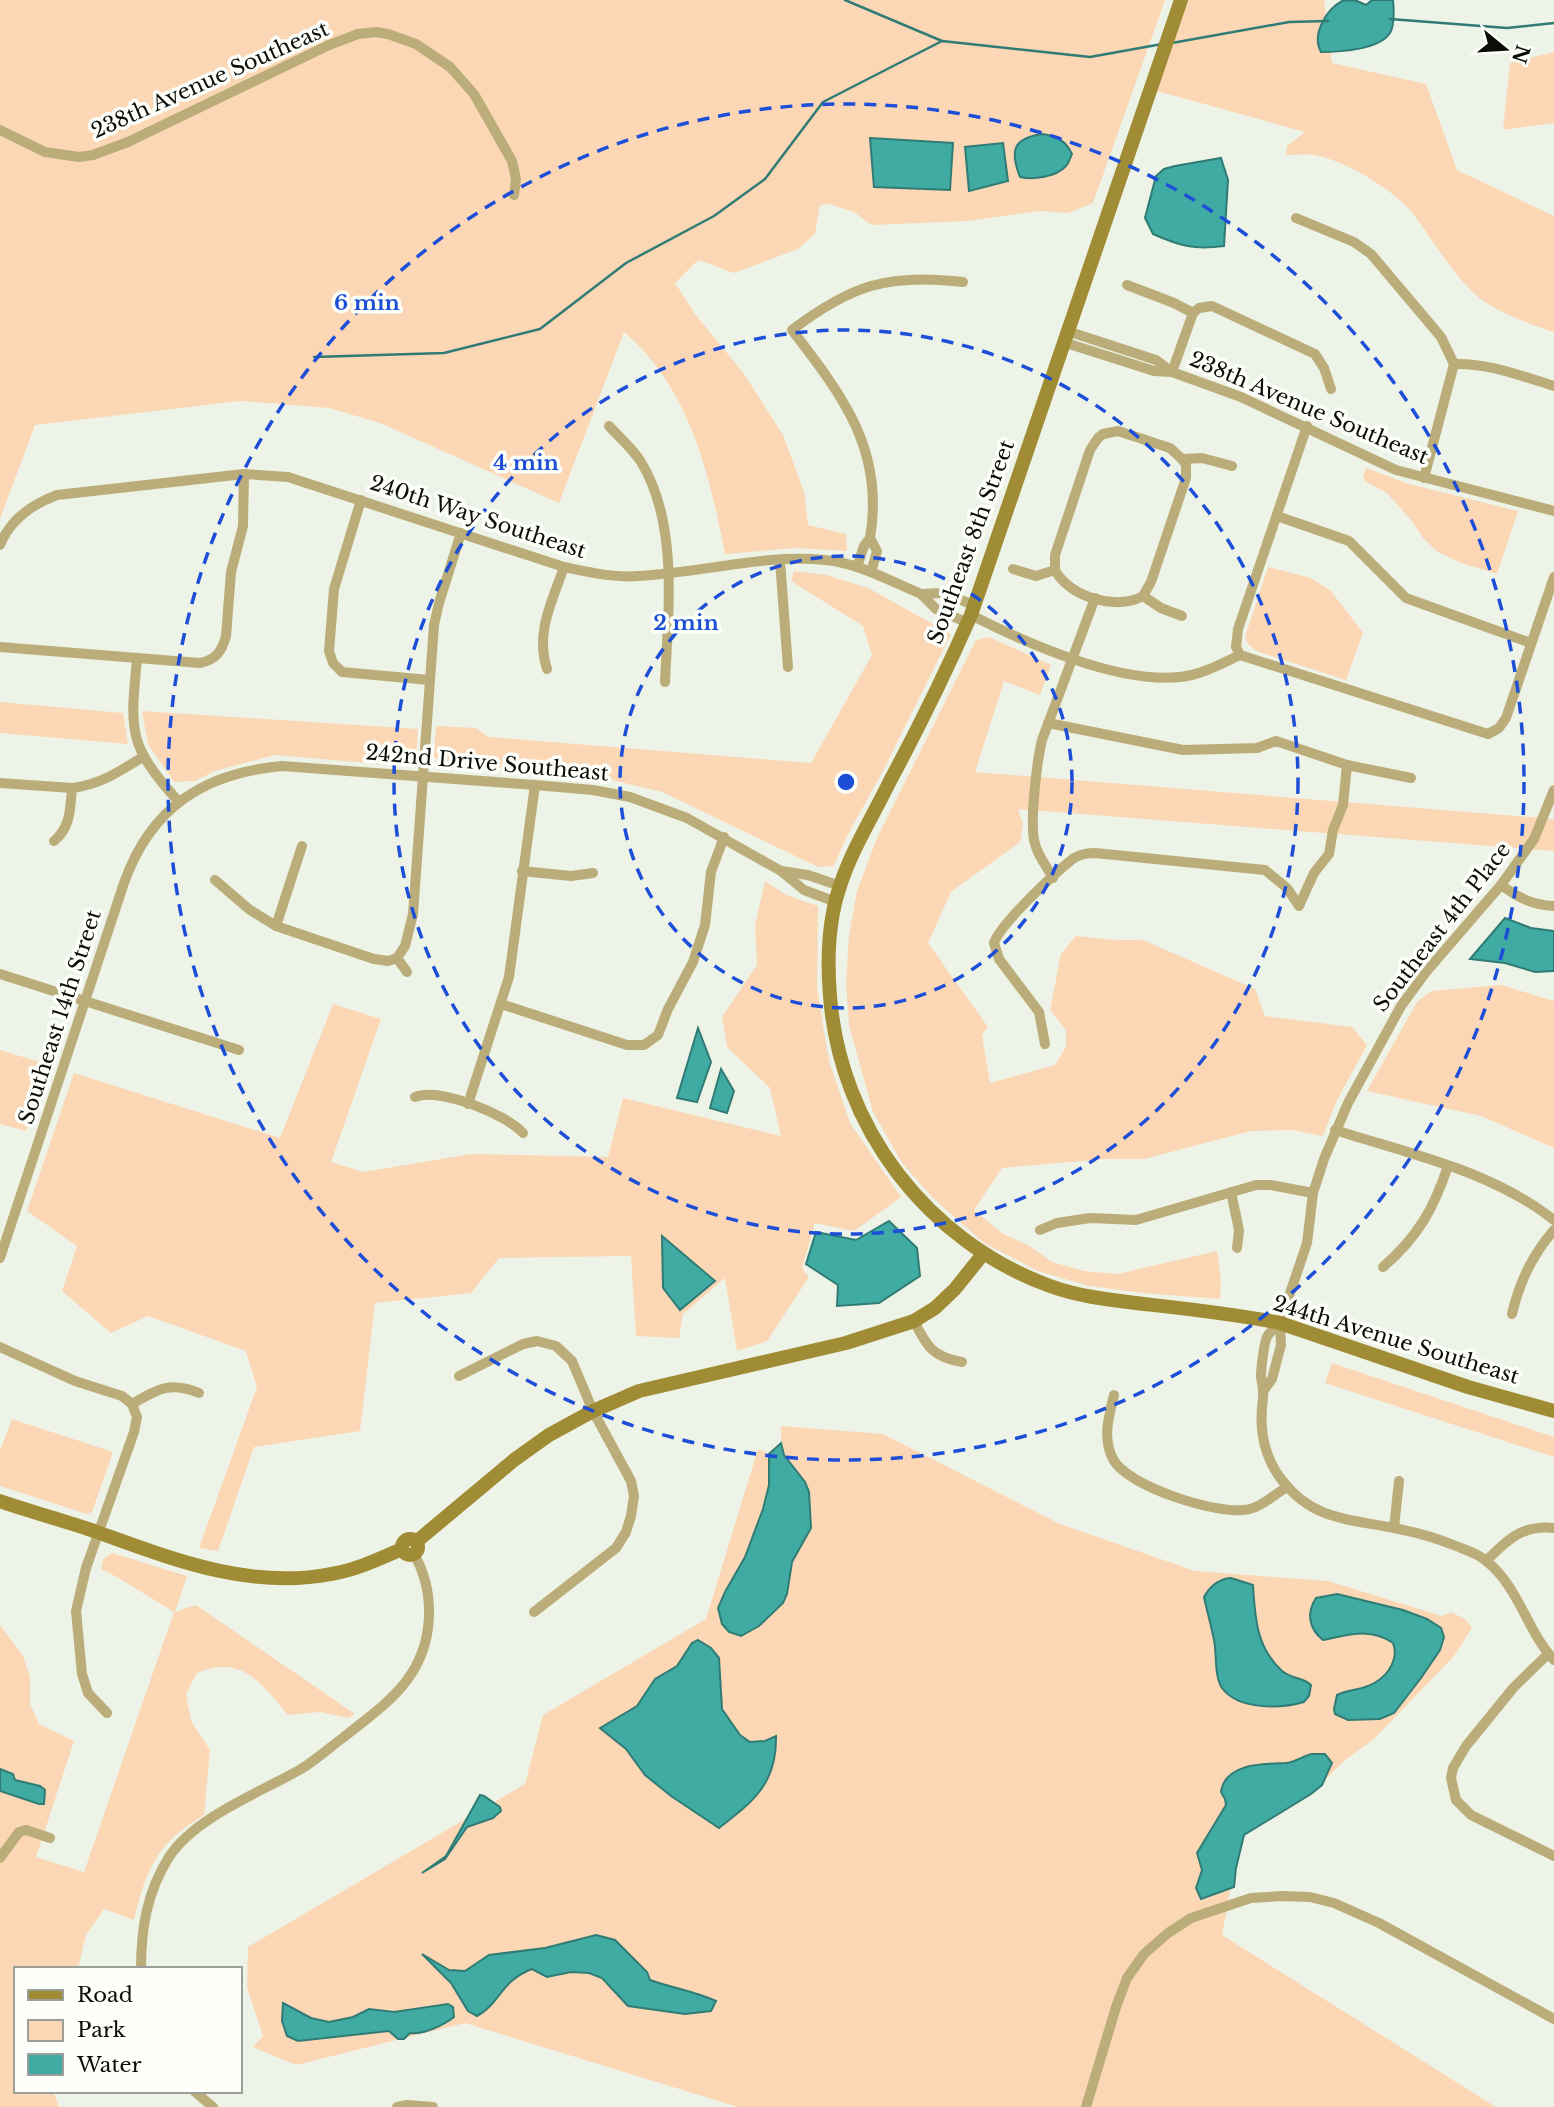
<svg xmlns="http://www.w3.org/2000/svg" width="1554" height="2107" font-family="'Libre Baskerville',serif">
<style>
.green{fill:#fbd7b6}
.water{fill:#40aba2;stroke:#307c74;stroke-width:2}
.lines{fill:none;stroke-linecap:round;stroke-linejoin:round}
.stream{stroke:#307c74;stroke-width:2.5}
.street{stroke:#bbad79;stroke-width:10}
.secondary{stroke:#a18c36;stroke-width:14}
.ring{fill:none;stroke:#1d4ed8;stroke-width:3.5;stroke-dasharray:12 9}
.labels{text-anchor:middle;stroke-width:7;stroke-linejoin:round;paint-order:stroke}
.street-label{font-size:21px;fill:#0b0d09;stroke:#fdfffa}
.centre{fill:#1d4ed8;stroke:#fdfffa;stroke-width:3.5}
.ring-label{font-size:21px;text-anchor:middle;font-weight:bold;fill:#1d4ed8;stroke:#fdfffa;stroke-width:7;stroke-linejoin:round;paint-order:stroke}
</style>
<rect width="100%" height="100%" fill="#eef3e7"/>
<g class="green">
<path d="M0,0h1165l-72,203 -25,10 -28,-2 -72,10 -97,4 -17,-13 -24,-8 -10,1 -5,29 -17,15 -64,24 -36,-13 -23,23 20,31 49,60 39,61 21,57 4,33 38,9 1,17 -51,-3 -71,6c-16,-81 -35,-166 -101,-222l-65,171 -179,-80 -51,-15 -89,-7 -205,24 -35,94z"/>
<path d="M1181,0h143l8,63 94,21 31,86 97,46v116c-21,-6 -62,-22 -78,-37 -26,-24 -44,-57 -66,-85 -18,-21 -69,-52 -97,-55 -9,-1 -18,0 -27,0l1,-9 18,-14 -155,-43z"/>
<path d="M1554,52v71l-51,7 7,-67z"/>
<path d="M1366,468l43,16 109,27 -21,63 -36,-11 -23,-11 -14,-13 -13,-19 -24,-27 -22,-12 -2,-5z"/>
<path d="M1268,567l43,11 20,13 32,42 -17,47 -90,-29 -8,-7 -3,-7z"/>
<path d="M794,571l32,4 42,13 83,46 -67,135 -38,69 -12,28 -16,1 -156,-75 -54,-13 -165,-15 -9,-7 2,-31 40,2 12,9 323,26 61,-108 -9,-29 -72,-45z"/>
<path d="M989,637l62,28 -11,30 -36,-14 -29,91 579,47v32l-536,-42 5,15 -3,18 -69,50 -23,51 60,84 -6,8 8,48 65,-18 11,-18v-17l-16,-20 11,-56 15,-18 38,4h29l112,49 10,27 87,11 15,18 -31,57 -13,34 -31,-6 -41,1 -107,28h-39l-103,9 -28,42 29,24 25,11 24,17 32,9 33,3 100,-23 4,29 -1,19 -77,-6 -54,-7 -51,-15 -54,-28 -50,-44 -32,-36 -29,-51 -24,-87 -3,-43 3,-46 8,-45 20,-53 99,-198z"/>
<path d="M0,702l123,11 5,31 -128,-11z"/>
<path d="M142,711l276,18 -2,28 -14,9 -127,-11 -60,16 -20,10 -21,1 -26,-38z"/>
<path d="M765,881l21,14 32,11 -1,83 12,72 21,62 51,74 -47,34 -39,-8 -13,45 7,9 -42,64 -30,10 -12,-73 -42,36 -4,24 -43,-2 -5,-80 -132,2 -28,35 -96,10 -15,128 -106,16 -36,104 -19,-3 58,-161 -11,-36 -98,-35 -37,17 -49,-42 15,-45 -50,-35 47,-138 206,65 53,-134 48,15 -50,143 32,10 108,-18 137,3 15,-59 158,38 -11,-48 -43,-41 -5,-30 35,-52 -2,-40z"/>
<path d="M1501,985l53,16v147l-73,-32 -114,-25 50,-89 14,-11z"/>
<path d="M0,1050l53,16 -27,65 -26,-7z"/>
<path d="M1332,1363l222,74v20l-229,-74z"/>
<path d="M12,1419l101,33 -21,60 -5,2 -87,-28v-35z"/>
<path d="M781,1426l102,8 177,90 135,47 133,10 114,35 9,-4 14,7 7,9 -18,28 -81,84 -28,20 -34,34 -71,42 -18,99 274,172h-758l-273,-84 -169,42 -43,-18 10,-11 -16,-49 1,-40 277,-163 18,-69 163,-96 52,-170 11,5 12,-11z"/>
<path d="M112,1553l75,23 -12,36 21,-7 159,109 -7,4 -28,-6 -32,3c-27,-32 -46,-61 -91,-42l-11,21 5,27 19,29 -6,65c-47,28 -58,54 -70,105l-30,-11 -18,26 -8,34h-62v122h37l6,16h-59v-482l23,31 7,21v27l9,20 35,17 -38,116 48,15 90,-260 -57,-35 -16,-8 2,-10z"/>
</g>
<g class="water">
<path d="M1344,0l13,1 9,4 6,-5h21c1,10 2,24 -3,33 -11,17 -51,19 -69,19 -10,-18 6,-44 23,-52z"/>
<path d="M1043,134c15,3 22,6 29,20 -2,4 -3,9 -6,12 -10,11 -33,14 -46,11 -11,-28 -6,-39 23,-43z"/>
<path d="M870,138l83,5 -3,47 -76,-3z"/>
<path d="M1003,143l5,38 -39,10 -4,-44z"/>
<path d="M1221,158l7,22 -4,66c-30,4 -44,0 -71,-12l-8,-16 11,-42 8,-7 11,-3z"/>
<path d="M1505,918l26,10 23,3v40l-19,1 -30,-9 -35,-4z"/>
<path d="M698,1028l13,34 -14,40 -20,-4z"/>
<path d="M721,1069l13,22 -7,22 -17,-5z"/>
<path d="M889,1221l28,27 3,28 -41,27 -42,3 1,-21 -32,-21 10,-32 40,8z"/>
<path d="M662,1236l53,45 -35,29 -17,-22z"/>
<path d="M781,1443l3,12 21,27 4,10 2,36 -19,34 -5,32 -4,9 -24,23 -18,10 -12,-4 -7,-8 -4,-16 7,-16 20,-35 18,-48 6,-24v-31z"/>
<path d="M1231,1578l22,7c2,32 3,62 29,86 9,8 21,6 29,14l-2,11 -5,6c-24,7 -66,8 -82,-14 -8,-12 -5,-34 -8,-48 -3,-15 -7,-29 -10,-43 6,-11 14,-18 27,-19z"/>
<path d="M1337,1594l66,16 24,9 14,9 3,9 -4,13 -19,28 -27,35 -14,6 -32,1 -13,-6 -1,-5 3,-14c12,-6 28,-5 39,-13 13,-8 23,-24 17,-39 -23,-16 -45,-8 -70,-3 -14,-11 -17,-27 -7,-42z"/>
<path d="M698,1640l13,8 8,10 3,51 18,26 10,7 15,-1 11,-5c1,47 -22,65 -57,92l-48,-32 -26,-21 -19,-26 -26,-21 37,-22 18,-27 22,-13 15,-23z"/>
<path d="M1312,1754h13l7,9 -10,22 -11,9 -67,41 -8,33 -2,19 -33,12 -5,-11 6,-18 -5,-17 29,-48 -1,-6 -4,-7c4,-29 42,-28 65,-29 9,-1 17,-7 26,-9z"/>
<path d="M0,1769l13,5 2,6 25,6 5,4 -1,14h-5l-39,-13z"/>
<path d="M480,1795l4,1 16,11 1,4 -8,7 -26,9 -22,32 -23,14 24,-17z"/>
<path d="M596,1935l19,5 32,32 3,8c22,8 45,11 66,21l-5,10 -26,3 -57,-8 -26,-28 -13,-5 -18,-1 -24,5 -15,-8c-32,12 -32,35 -55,47l-9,-5 -17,-28 -29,-29 27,16 16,1 24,-16 56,-7z"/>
<path d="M283,2003l28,15 18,4 24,-5 16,-8 25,3 54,-8 5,3 1,10c-10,8 -31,18 -44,16l-6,6h-6l-9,-8 -91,10 -11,-5 -5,-15z"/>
</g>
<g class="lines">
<g class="stream">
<path d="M845,0l97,41"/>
<path d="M1390,19l117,9 47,-5"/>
<path d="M1172,43l117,-21 39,-1"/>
<path d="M314,357l130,-4 96,-24 86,-66 88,-47 51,-37 58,-77 119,-61 148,16 72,-13"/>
</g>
<g class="street">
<path d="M0,130l45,22 34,5 14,-2 35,-13 201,-97 29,-11 18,-2 12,2 28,10 34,23 24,27 38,67 4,18 -2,16"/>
<path d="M1296,218l58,24 17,12 70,83 13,27"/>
<path d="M1127,285l47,18 19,10"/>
<path d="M1063,342l91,29 18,1 -16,-12 -89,-29"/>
<path d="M1454,364c35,-1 67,12 100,22"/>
<path d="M1331,389l-7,-21 -9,-14 -103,-48 -13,2 -6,5 -21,59 69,25 155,73 158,41"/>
<path d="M609,426c11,12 24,23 32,36 38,62 27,151 24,220"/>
<path d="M1424,478l30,-114"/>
<path d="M361,500l-27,89 -5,62 4,12 9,9 87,8"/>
<path d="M1277,516l72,25 57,57 125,45"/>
<path d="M870,538c15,-88 -28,-143 -78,-208 59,-45 97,-57 171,-48"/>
<path d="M0,545c10,-25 33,-41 57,-50l187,-21 44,3 276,90c24,5 49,11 74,9 62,-3 125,-22 187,-16 34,3 65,21 96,34"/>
<path d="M780,561l8,106"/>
<path d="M857,567l7,-21 6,-8 7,13 -6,21"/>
<path d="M1013,569l23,7 19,-6c14,27 62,41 88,26l18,12 21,8"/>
<path d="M1055,570v-15l35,-105 8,-12 5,-4 15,-3 52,17 12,11 20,-1 30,8"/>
<path d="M1143,596l8,-14 35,-104v-13l-4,-6"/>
<path d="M971,615c55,28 147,69 209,62 21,-2 41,-13 60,-22"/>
<path d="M968,623l-32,-14 -15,-15 22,-1 31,12"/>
<path d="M0,647l200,16c16,-3 22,-12 26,-27l5,-64 12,-46 1,-52"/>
<path d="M1240,655l248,79 11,-6 7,-10 48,-141"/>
<path d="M1240,655l-4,-8 2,-18 69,-203"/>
<path d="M137,659c-7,73 -9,86 41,142"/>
<path d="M547,669c-12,-36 5,-67 17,-102"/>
<path d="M1347,765l64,13"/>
<path d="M0,783l72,5c28,-3 48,-17 71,-31"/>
<path d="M54,841c17,-14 16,-32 18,-53"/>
<path d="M522,871l49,5 22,-3"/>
<path d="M781,871l27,4 32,11"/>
<path d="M1053,878c-6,-11 -15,-22 -18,-34 -6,-19 2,-83 7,-104l53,-142"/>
<path d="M215,880l35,30 26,16 98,33 14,2 9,-3 10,14"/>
<path d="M1501,885c18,13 31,20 53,21"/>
<path d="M276,926l26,-80"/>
<path d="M397,958l8,-12 8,-32 21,-289 5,-22 22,-70"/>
<path d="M0,974l239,76"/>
<path d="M501,1004l126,41h17l14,-10 10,-26 25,-47 12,-37 6,-53 13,-35"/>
<path d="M1045,1044l-6,-32 -40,-53 -5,-16c6,-19 63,-72 80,-85 7,-4 14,-5 21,-5l170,17 22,18 12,18 15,-33 15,-19 4,-24 10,-25 4,-40 -71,-24 -19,7 -74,2 -135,-27"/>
<path d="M415,1097c24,-10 91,17 108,36"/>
<path d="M468,1104l41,-127 26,-192"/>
<path d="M1335,1130c75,24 157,41 219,90"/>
<path d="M1231,1192l8,38 -2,18"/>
<path d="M1040,1230l17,-7 33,-5 46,2 120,-35h15l42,8"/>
<path d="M0,1258l124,-375c27,-76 80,-110 158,-117l253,19 58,5 37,7 57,21 94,53 23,19 32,12"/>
<path d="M1383,1267c35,-30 51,-59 65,-101"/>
<path d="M1512,1314c7,-31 21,-60 42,-84"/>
<path d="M914,1321c13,26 19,36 48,41"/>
<path d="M1280,1323c-4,4 -9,8 -12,12 -4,5 -7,34 -7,42 1,7 3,13 2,21 -4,28 0,57 18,81 31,41 67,40 113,49 21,4 43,10 62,18 10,4 21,7 29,14 34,26 41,70 69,100"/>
<path d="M0,1347l75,34 47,15 10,8"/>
<path d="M459,1376l64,-32 14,-3 19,5 16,15 21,50 38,70 3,15 -3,20 -5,16 -10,16 -82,64"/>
<path d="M1264,1390l8,-11 9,-34 -1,-22 27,-80 6,-50 11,-34 24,-56 53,-97 25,-34 75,-87 33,-46 20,-49"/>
<path d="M1114,1395c-5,21 -12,43 -1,64 13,27 108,58 137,50 13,-3 25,-15 37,-22"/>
<path d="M132,1404c26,-15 38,-23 67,-11"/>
<path d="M1394,1528l5,-47"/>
<path d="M1486,1561c21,-21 37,-37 68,-33"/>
<path d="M1548,1654l-34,33 -48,59 -13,22 -2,10 5,22 15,15 83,41"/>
<path d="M107,1713l-19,-20 -6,-19 -6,-63 10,-43 48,-136 3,-15 -5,-13"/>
<path d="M0,1858l19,-26 7,-2 24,8"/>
<path d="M141,1969c0,-41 6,-77 28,-112 26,-40 92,-65 132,-88 15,-9 29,-22 43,-32 21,-17 47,-35 63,-57 27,-36 29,-87 7,-126"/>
<path d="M194,2091l19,16"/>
<path d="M397,2107l10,-2 26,2"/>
<path d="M1086,2107l30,-100 11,-29 17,-24 24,-21 23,-15 60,-20 31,-2 28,1 24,6 45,20 175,96"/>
</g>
<g class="secondary">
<path d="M1181,0l-210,615c-25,57 -52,112 -81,166 -17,35 -38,68 -50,105 -12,35 -13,74 -10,110 10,131 97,245 220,290 30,11 62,14 94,18 45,5 91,10 136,19l188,64 86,24"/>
<path d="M0,1501c32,11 65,20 97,31 75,27 153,58 234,42 25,-4 48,-15 71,-25"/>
<circle cx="410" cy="1547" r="8"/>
<path d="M416,1542l98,-82 35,-25 44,-24 46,-20 207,-48 68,-22 21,-13 20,-19 28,-35"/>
</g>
</g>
<g class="ring">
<circle cx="846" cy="782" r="226"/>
<circle cx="846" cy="782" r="452"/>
<circle cx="846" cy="782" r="678"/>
</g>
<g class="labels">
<g class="street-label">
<text transform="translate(210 80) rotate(-24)" y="7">238th Avenue Southeast</text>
<text transform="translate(1309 408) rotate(23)" y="7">238th Avenue Southeast</text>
<text transform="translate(478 517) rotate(18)" y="7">240th Way Southeast</text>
<text transform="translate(971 542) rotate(-70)" y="7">Southeast 8th Street</text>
<text transform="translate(487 763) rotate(5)" y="7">242nd Drive Southeast</text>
<text transform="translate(1442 927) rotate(-52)" y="7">Southeast 4th Place</text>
<text transform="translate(60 1017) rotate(-72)" y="7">Southeast 14th Street</text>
<text transform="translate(1396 1340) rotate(17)" y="7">244th Avenue Southeast</text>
</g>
</g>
<circle cx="846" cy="782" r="10" class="centre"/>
<g class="ring-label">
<text x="367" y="310">6 min</text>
<text x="526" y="470">4 min</text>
<text x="686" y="630">2 min</text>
</g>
<rect x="14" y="1967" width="228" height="126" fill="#fdfffa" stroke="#9c9e9a" stroke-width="2"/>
<rect x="28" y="1990" width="35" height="10" fill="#a18c36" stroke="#9c9e9a" stroke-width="2"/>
<text x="77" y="2002" font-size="21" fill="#0b0d09">Road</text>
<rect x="28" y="2020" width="35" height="21" fill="#fbd7b6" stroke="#9c9e9a" stroke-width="2"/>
<text x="77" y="2037" font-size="21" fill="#0b0d09">Park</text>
<rect x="28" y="2054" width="35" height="21" fill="#40aba2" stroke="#9c9e9a" stroke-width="2"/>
<text x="77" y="2072" font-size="21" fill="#0b0d09">Water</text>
<g transform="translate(1505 49) rotate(108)" stroke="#fdfffa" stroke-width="5" paint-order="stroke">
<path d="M0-5L12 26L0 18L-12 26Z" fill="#0b0d09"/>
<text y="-10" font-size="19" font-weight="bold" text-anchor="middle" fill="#0b0d09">N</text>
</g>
</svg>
